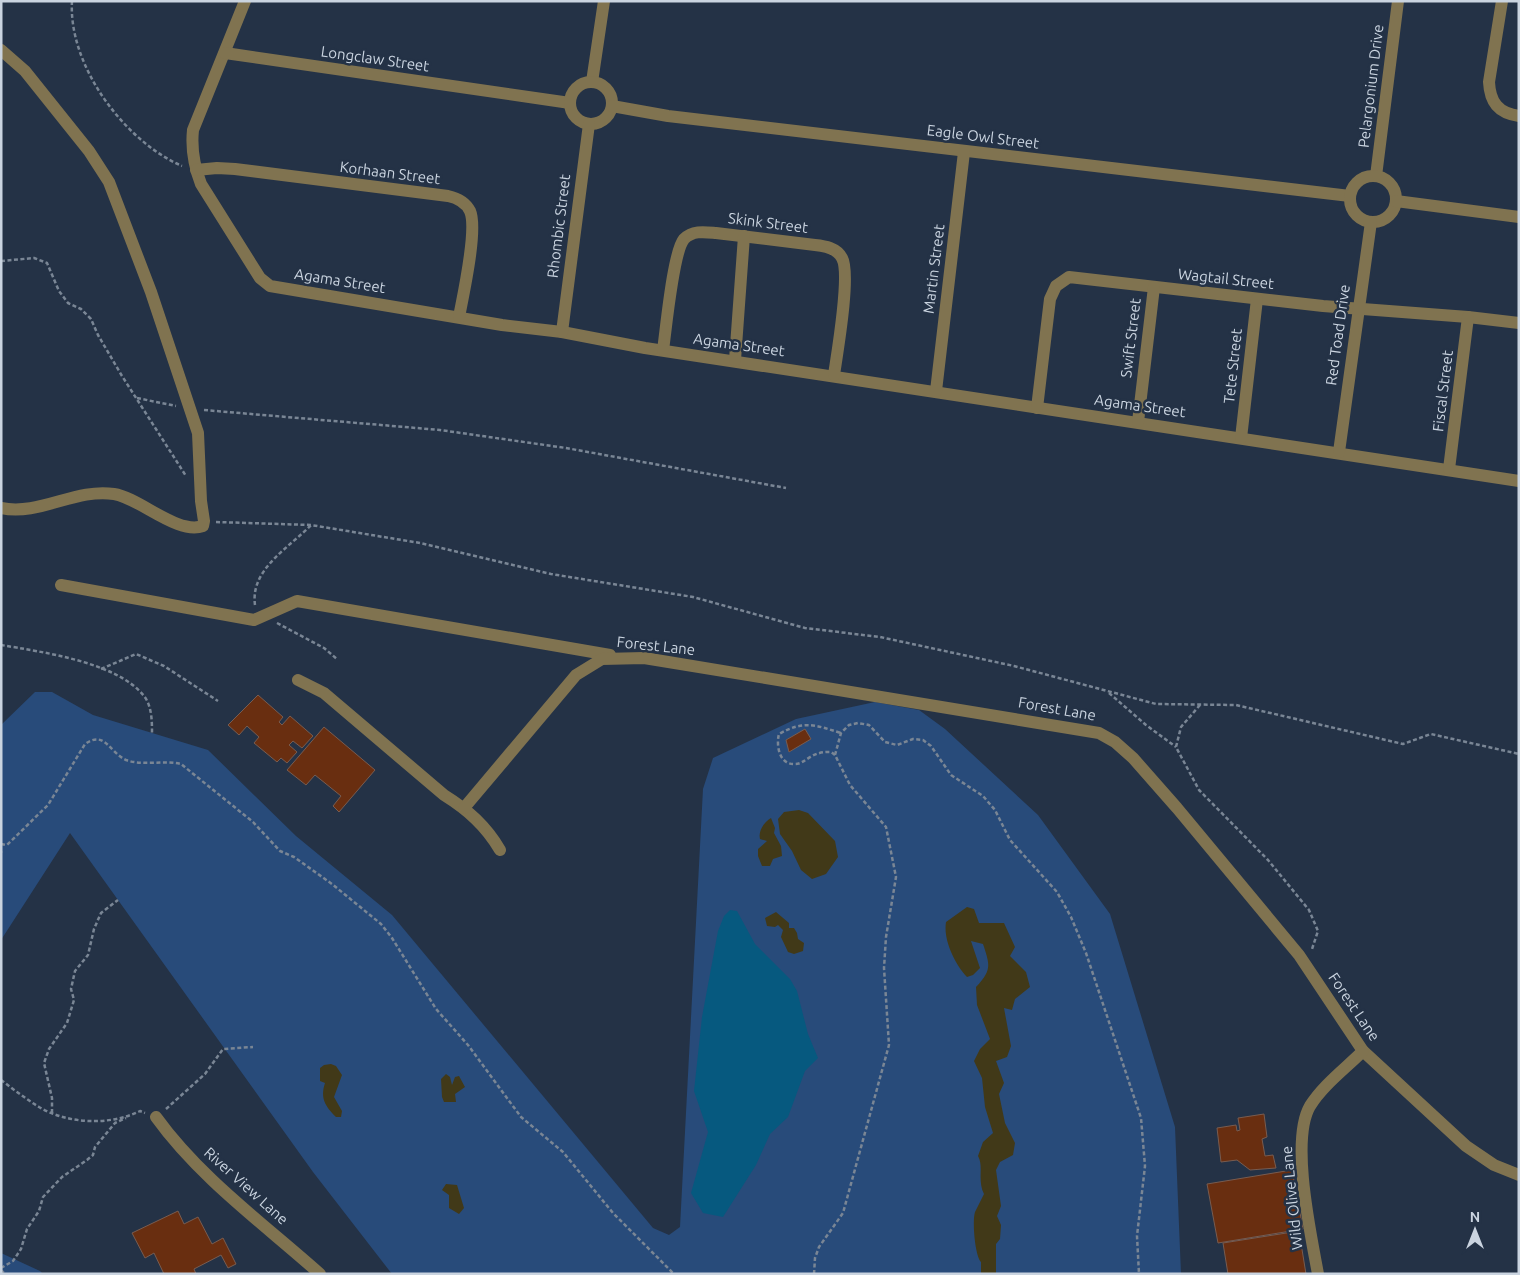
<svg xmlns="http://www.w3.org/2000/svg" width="1520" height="1275" font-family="Ubuntu,sans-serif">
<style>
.green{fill:#284b7a}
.sand{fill:#413918}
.water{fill:#06597f}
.building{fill:#692e10;stroke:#785c50}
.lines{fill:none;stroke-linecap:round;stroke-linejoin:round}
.path{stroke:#7a8695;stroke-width:2.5;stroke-dasharray:4 2.5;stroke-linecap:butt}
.minor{stroke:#807350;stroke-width:12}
.labels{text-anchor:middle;stroke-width:5;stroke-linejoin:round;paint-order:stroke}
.street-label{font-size:15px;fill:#cad4e0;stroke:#243246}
</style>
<rect width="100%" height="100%" fill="#243246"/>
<g class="green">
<path d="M35,692h17l41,23 115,35 88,86 96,79 261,313 16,7 11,-8 23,-438 10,-31 83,-39 79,-17 44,8 26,19 93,86 72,99 65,213 6,147h-789l-79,-102 -243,-339 -69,107v-215z"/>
<path d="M1,1253l39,18 3,3h-42z"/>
</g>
<g class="sand">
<path d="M799,810l9,3 27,28 3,16 -12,17 -14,5 -11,-9 -9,-19 -12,-17 -2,-15 6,-7z"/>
<path d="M771,818l4,10 -1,5 7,13 1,10 -9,3 -3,7h-8l-4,-10v-7l9,-8 -7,-2c-2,-8 4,-17 11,-21z"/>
<path d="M967,907l7,2 5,14h25l11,24 -5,9 16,16 4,15 -15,12 -3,11 -8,-2 7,38 -4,11 -11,4 8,22 -5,11 6,29 10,20 -2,12 -13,7 -4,8 5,36 -4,10 4,9 -1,14 -4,5v30h-15v-12c-6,-6 -9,-41 -6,-50 3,-6 6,-12 9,-18 -7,-14 0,-28 -6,-38l5,-14 10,-9 -8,-26 -3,-29 -8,-17 6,-12 10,-10 -13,-34 -1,-18c16,-17 14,-22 7,-43l-12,-3 9,27 -7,7 -6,2c-12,-13 -24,-37 -21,-55z"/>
<path d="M776,912l13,11v5h5l3,5 1,6 6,4 -1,8 -9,3 -6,-2 -7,-15 2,-7 -5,-5 -3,2 -8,-1 -2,-8z"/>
<path d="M331,1064l5,2 6,9 -8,22 8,14 -1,6h-5c-11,-11 -16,-19 -11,-34l-5,-2v-13l4,-3z"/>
<path d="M446,1074l4,3 2,8 3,-8 4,-1 6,11 -10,7 1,8h-12l-2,-5 -1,-18z"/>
<path d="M446,1184l11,1 7,23 -5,6 -10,-6v-13l-7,-5z"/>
</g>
<path class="water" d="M730,910l7,1 18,33 35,35 7,12 11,43 10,24 -13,13 -17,46 -18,17 -14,31 -33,52 -20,-4 -12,-20 17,-61 -14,-41 8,-74 16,-86 6,-15z"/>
<g class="building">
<path d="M258,695l25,22 -4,5 3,3 8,-9 23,20 -11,12 -9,-7 -4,4 8,7 -10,11 -6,-5 -4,4 -23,-19 5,-6 -12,-11 -8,9 -11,-10z"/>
<path d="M324,727l51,43 -36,42 -6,-6 8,-10 -26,-21 -9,10 -19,-15z"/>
<path d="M805,729l6,10 -22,13 -3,-12z"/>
<path d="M1264,1114l3,23 -5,2 3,17 8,-1 3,13 -26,2 -13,-10 -16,2 -4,-34 19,-3 1,6 3,-1 -2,-12z"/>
<path d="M1292,1170l11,59 -85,14 -11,-59z"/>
<path d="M178,1211l6,13 14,-7 14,27 11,-6 13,26 -8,4 -7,-13 -27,14 2,5h-32l-10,-21 -9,5 -13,-25z"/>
<path d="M1299,1231l7,43h-78l-5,-31z"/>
</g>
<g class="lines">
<g class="path">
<path d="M72,1c-4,64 52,140 110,165"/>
<path d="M1,261l33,-3 13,5 12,28 9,12 13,6 10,10 7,16 24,41 64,100"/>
<path d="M137,398l39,8"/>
<path d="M204,410l236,20 126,18 220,40"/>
<path d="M216,522l95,3 109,18 131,31 142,23 112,31 75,9 134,29 142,38 80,1 167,39 28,-10 88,20"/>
<path d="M255,605c-5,-36 34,-57 56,-80"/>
<path d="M277,623l47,25 13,11"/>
<path d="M1,645c41,7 116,17 143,51 8,10 8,26 8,37"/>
<path d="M101,669l35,-15 28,12 54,35"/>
<path d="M1109,693l37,32 30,22"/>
<path d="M1200,705l-19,22 -5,20 23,43 69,70 41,50 9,21 -6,18"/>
<path d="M835,755l-4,-3c-21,-1 -25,12 -36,12 -16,1 -19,-19 -16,-30 25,-14 36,-9 62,-1"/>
<path d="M1,844l6,1 41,-40 37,-61c20,-14 24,8 41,16 16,6 38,0 55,4l72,58 27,29 14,6 38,27 49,40 11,14 44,71 32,36 53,72 42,35 50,61 61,61"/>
<path d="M1,851v2"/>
<path d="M1,1080c12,9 25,19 38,27 28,17 71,19 101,4l5,2"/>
<path d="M166,1109l39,-35 18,-25 30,-2"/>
<path d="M52,1113v-15l-8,-35 5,-14 18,-26 7,-23 -3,-11 4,-18 13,-16 6,-26 7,-16 17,-13"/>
<path d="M1,1268l12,-7 8,-12 6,-20 12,-18 4,-14 19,-20 25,-17 6,-5 2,-8 20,-24 11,-5"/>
<path d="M1,1270l4,4"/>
<path d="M814,1274l1,-16 4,-11 24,-34 46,-168 -5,-77 2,-31 10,-60 -10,-50 -36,-42 -15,-30 6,-22 8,-8 9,-2 11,2 16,17 12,3 16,-6 10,1 8,6 20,29 32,21 12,14 15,30 47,52 14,25 15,36 55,165 4,48 -8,70 2,38"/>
</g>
<g class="minor">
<path d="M245,1l-52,129c-2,19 1,36 8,54l59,94 10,8 232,39 60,7 83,16 874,133"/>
<path d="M1502,1l-13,81c1,20 9,31 30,34"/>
<path d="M1,50l24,21 64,80 20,31 42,110 47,141 3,68 3,20 -1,5c-26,9 -63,-28 -89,-32 -39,-6 -74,22 -113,14"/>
<path d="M225,53l345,50"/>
<path d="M592,82l12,-81"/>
<circle cx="591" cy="103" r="21"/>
<path d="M612,106l56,10 682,80"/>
<path d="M196,170l21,-2 18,1 213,27c9,2 18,7 22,15 8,18 -7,85 -11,106"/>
<path d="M1376,176l22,-175"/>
<circle cx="1373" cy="199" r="23"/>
<path d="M1396,201l123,16"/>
<path d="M562,332l27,-208"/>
<path d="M663,350c3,-20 10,-98 21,-111 9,-9 21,-7 32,-6l99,12c10,1 22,3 27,13 9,16 -5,96 -8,117"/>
<path d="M735,360l9,-124"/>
<path d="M936,391l28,-239"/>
<path d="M1037,408l13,-109 6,-13 13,-9 254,29 145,11 51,6"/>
<path d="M1138,422l16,-135"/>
<path d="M1241,438l16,-139"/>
<path d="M1339,452l32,-230"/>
<path d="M1449,469l19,-152"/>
<path d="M61,585l193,35 43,-19 313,54"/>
<path d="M298,680l26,13 120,102c24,15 42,31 56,55"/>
<path d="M464,808l112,-133 26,-16 42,-1 455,75 16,9 18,16 44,50 122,147 64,96 103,95 28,19 25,10"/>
<path d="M156,1117c44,61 108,107 164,157"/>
<path d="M1318,1274c-7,-39 -28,-134 -8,-168 13,-21 36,-38 53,-55"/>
</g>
</g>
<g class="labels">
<g class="street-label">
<text transform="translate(375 59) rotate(8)" y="5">Longclaw Street</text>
<text transform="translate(1371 86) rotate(-83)" y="5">Pelargonium Drive</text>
<text transform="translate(983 137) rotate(7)" y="5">Eagle Owl Street</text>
<text transform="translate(390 173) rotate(7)" y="5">Korhaan Street</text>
<text transform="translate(768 223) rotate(7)" y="5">Skink Street</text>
<text transform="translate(559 226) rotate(-83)" y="5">Rhombic Street</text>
<text transform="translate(934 269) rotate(-83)" y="5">Martin Street</text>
<text transform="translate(1226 279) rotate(6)" y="5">Wagtail Street</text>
<text transform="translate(340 281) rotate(9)" y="5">Agama Street</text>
<text transform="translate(1338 335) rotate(-82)" y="5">Red Toad Drive</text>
<text transform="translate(1131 338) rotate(-83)" y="5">Swift Street</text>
<text transform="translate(739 345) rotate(8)" y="5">Agama Street</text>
<text transform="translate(1233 366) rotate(-84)" y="5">Tete Street</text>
<text transform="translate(1443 391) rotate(-83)" y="5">Fiscal Street</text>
<text transform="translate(1140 406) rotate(8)" y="5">Agama Street</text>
<text transform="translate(656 646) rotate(6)" y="5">Forest Lane</text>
<text transform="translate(1057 709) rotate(10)" y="5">Forest Lane</text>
<text transform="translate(1354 1007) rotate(56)" y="5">Forest Lane</text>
<text transform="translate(246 1186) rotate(42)" y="5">River View Lane</text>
<text transform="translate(1292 1198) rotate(-96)" y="5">Wild Olive Lane</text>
</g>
</g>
<rect width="1520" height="1275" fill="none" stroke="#cad4e0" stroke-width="5"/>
<g transform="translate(1475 1230)" stroke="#243246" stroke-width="4" paint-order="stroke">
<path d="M0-4L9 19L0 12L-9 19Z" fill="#cad4e0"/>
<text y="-8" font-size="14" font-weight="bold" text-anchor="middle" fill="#cad4e0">N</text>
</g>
</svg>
